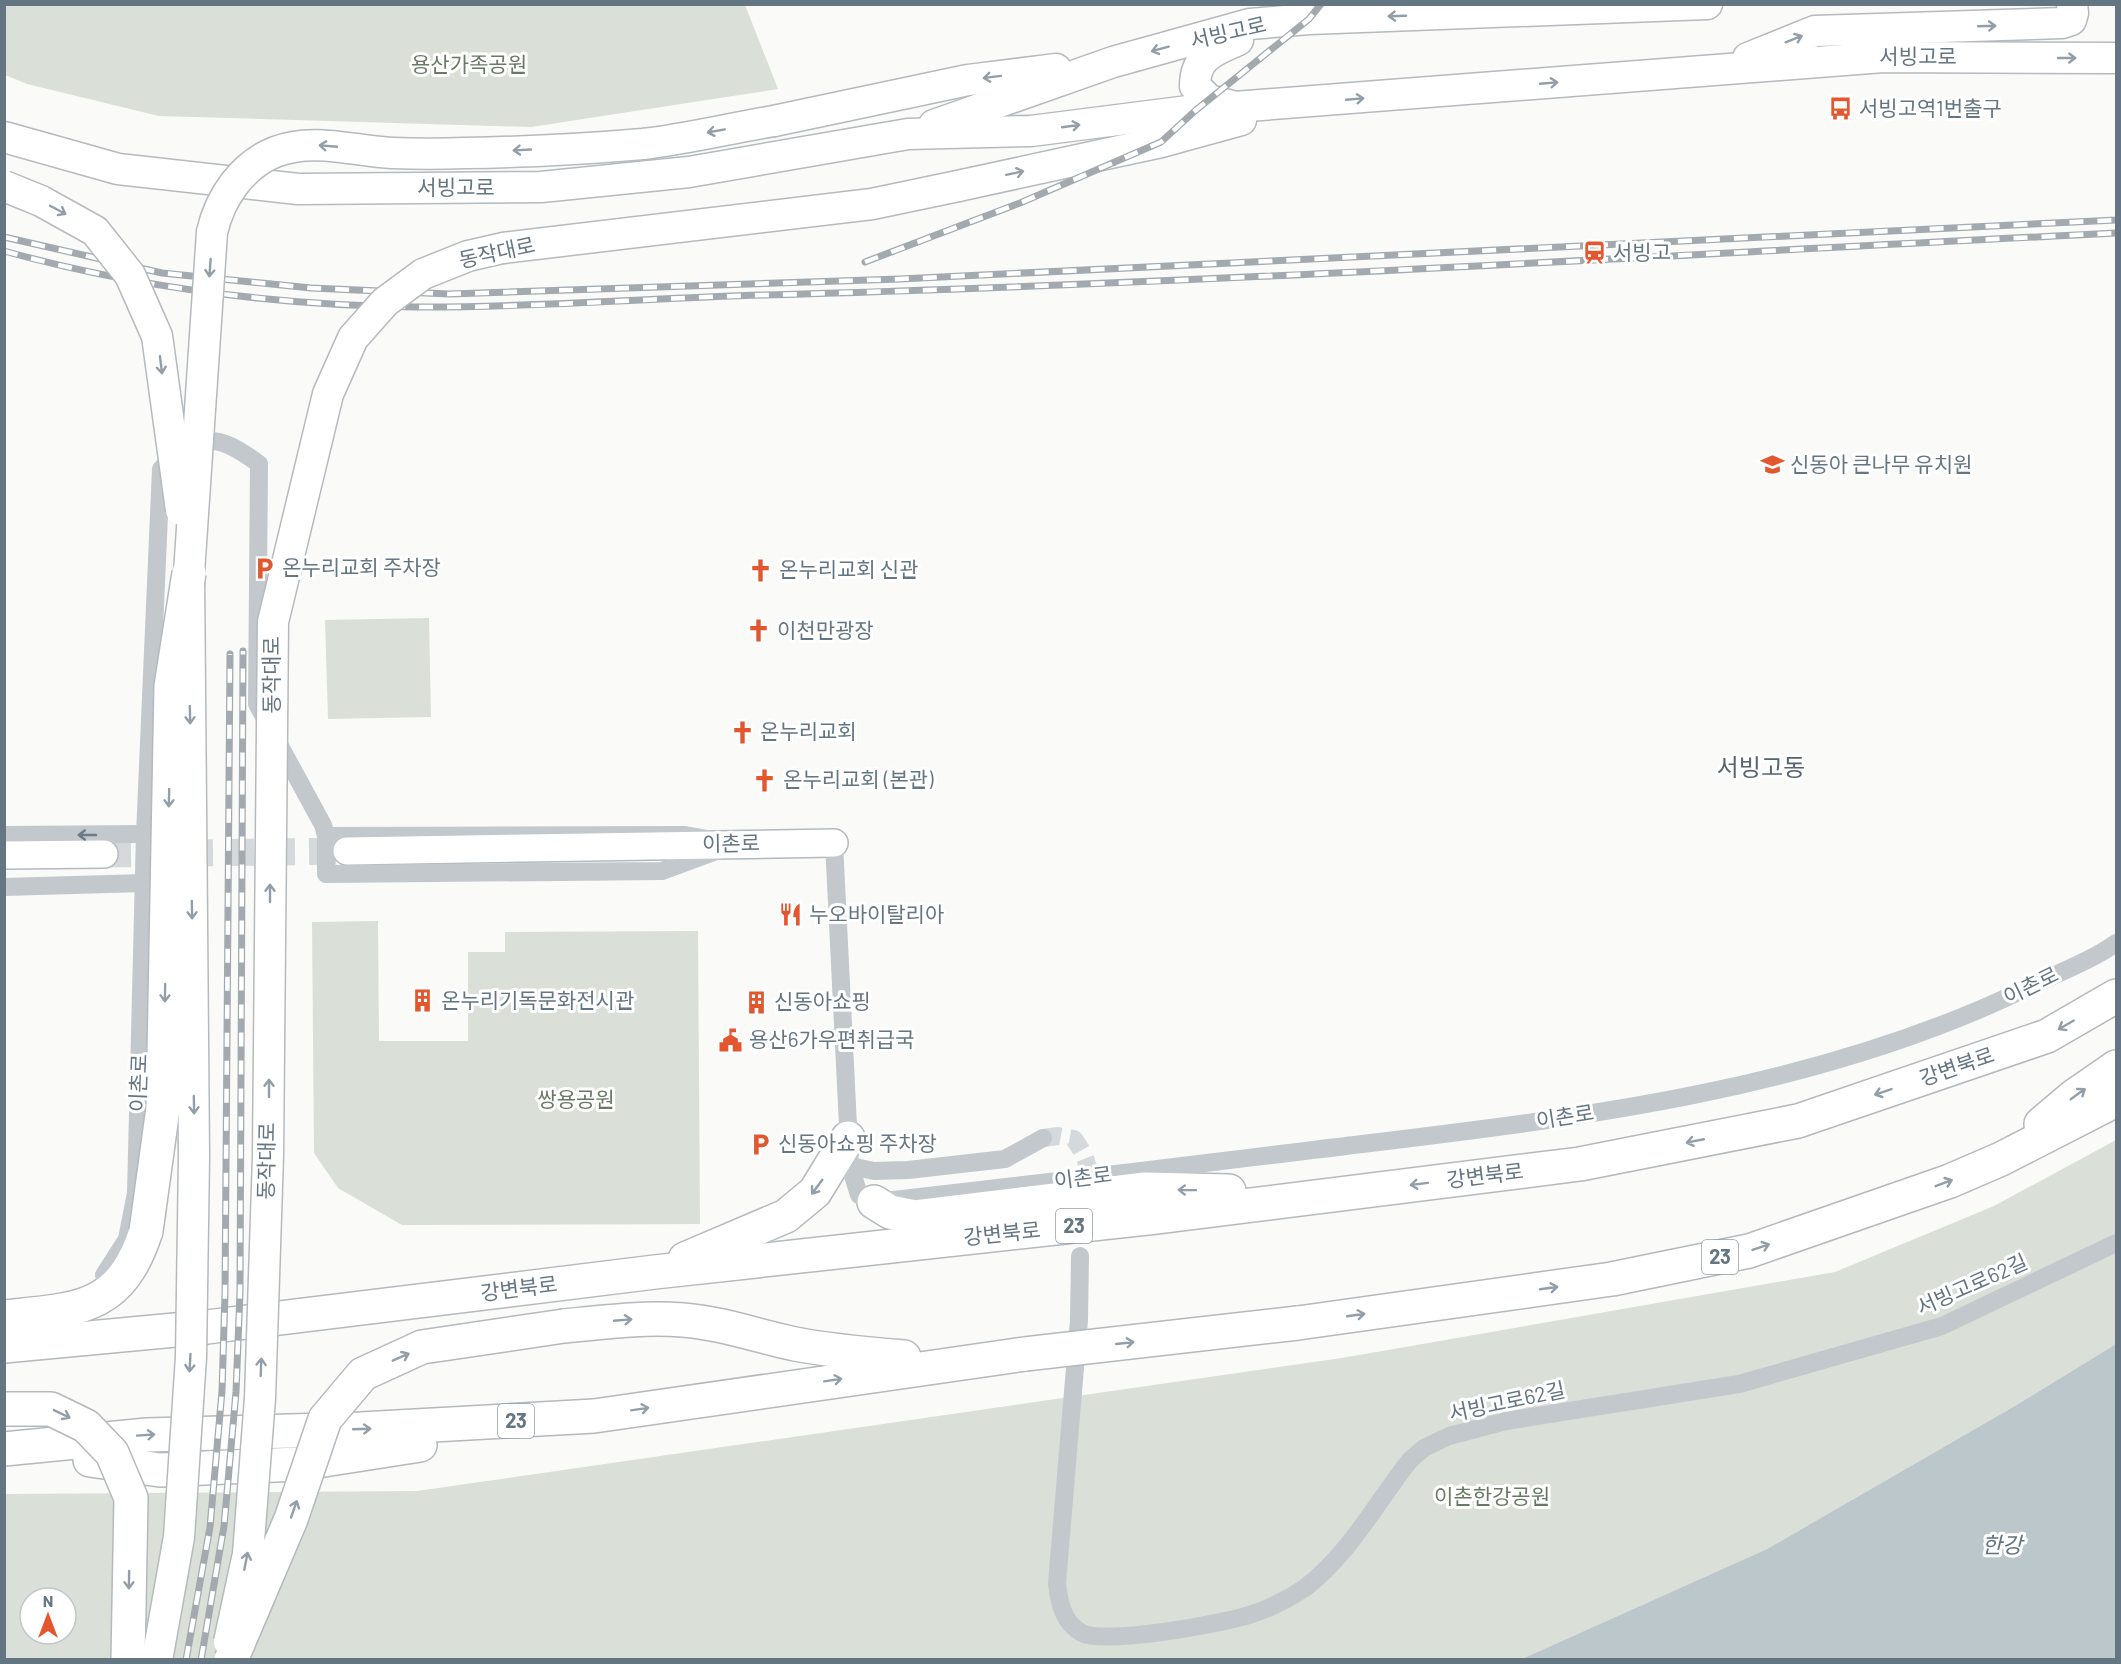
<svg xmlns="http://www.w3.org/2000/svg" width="2121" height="1664" font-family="Barlow,'Noto Sans KR',sans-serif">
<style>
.green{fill:#dadfd7;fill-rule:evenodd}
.water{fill:#bbc7cb}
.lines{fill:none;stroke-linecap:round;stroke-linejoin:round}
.street-tunnel{stroke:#d5d9db;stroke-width:18;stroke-dasharray:18 9;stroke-linecap:butt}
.secondary-tunnel{stroke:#d5d9db;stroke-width:27;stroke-dasharray:27 14;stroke-linecap:butt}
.secondary-casing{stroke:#b3babf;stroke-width:30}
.primary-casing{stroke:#b5babe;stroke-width:33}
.highway-casing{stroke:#b4b9bd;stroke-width:36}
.street{stroke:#c3c8cc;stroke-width:18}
.secondary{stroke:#fff;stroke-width:27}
.primary{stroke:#fff;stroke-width:30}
.highway{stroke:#fff;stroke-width:33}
.rail-casing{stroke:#a2aab0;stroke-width:7}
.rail{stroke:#fff;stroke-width:4.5;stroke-dasharray:14;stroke-linecap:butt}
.primary-bridge-casing{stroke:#b5babe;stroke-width:33;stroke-linecap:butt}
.highway-bridge-casing{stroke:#b4b9bd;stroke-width:36;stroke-linecap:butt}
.primary-bridge{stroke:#fff;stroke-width:30}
.highway-bridge{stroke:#fff;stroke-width:33}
.oneway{stroke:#939fa8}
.oneway2{stroke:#6a7a87}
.labels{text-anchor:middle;stroke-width:6;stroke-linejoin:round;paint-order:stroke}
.shield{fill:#fff;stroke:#939fa8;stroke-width:1.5}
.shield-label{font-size:20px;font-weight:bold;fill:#657683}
.street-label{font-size:21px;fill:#657683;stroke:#fff}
.park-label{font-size:21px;fill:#687a64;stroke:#fff}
.poi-label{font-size:21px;fill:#657683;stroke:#fff;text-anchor:start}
.water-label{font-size:22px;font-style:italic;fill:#60757c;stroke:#fff}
.quarter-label{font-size:24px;fill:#57646e;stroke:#fff}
</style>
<rect width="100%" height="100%" fill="#fafaf8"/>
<g class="green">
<path d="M4,5h741l33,84 -247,38 -372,-11 -132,-32 -22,-9z"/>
<path d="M429,618l2,99 -103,2 -3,-99z"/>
<path d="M378,921l1,120h89v-89h37v-20l193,-1 2,293 -298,1 -64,-37 -24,-35 -2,-231z"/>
<path d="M2116,1140v204l-103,63 -246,142 -245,110h-1517l-1,-165 413,-3 925,-133 493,-86 159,-66zM30,1598h36v36h-36z"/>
</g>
<path class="water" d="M2116,1344v315h-594l245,-110 246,-142z"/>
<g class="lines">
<path class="street-tunnel" d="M1043,1138l15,-2 16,3c13,18 17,31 14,53"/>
<path class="secondary-tunnel" d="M104,854l243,-3"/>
<defs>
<g id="secondary">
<path d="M347,851l487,-8"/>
<path d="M4,855l100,-1"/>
</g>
<g id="primary">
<path d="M1748,58l67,-27 247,-8 9,-3 2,-7 -1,-9"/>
<path d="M1232,106l-23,-6 -14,-14c0,-30 19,-35 43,-46"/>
<path d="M774,121l194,-41 88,-11"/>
<path d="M934,125l179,-63 137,-38 59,-5 398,-15"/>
<path d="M4,137l114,32 180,20 243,-2 148,-15 219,-38 123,-3 165,-21 687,-53 233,1"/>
<path d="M958,186l203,-44 80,-22"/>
</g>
<g id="highway">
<path d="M2041,1124l33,-28 42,-29"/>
<path d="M874,1202l16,10 25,5 230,-28 84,2"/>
<path d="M685,1259l101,-43 29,-24 33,-54"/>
<path d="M4,1317c74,-8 116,-6 142,-86"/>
<path d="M1298,1323l314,-44 137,-28 201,-70 51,-22 115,-59"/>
<path d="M564,1326c40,-4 79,-9 119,-6 39,3 74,16 112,24 36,7 72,10 109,13"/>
<path d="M4,1346l203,-19 448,-55 501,-55 424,-53 218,-43 249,-85 69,-40"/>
<path d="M4,1449l143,-14 214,-6 233,-13 431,-62"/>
<path d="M90,1460l70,10 138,-6 122,-19"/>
</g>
</defs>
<use href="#secondary" class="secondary-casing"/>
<use href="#primary" class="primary-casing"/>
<use href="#highway" class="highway-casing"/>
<g class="street">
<path d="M4,835l141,-1"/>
<path d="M685,835l50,9 -73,27 -336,3v-38z"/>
<path d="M834,843l16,323 9,29 15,7c157,-17 314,-37 472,-56 230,-28 467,-55 679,-157 30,-15 64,-27 91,-46"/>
<path d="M4,887l140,-4"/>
<path d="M850,1166l24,5 34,-1 97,-11 38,-21"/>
<path d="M1080,1256l-1,64 -22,263c2,19 6,40 25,50 23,12 139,-9 167,-18 19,-6 40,-16 57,-28 43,-33 71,-85 104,-127l14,-12 25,-12 57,-15 233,-37 203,-58 174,-83"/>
<path d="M104,1275l23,-36 9,-46 9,-359 16,-365c41,-36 54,-37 98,-5l-2,240 66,121 3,11"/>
</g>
<use href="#secondary" class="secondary"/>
<use href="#primary" class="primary"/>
<use href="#highway" class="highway"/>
<defs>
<g id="rail">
<path d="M4,237l158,36 149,15 138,6 451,-15 1216,-59"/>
<path d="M4,251c133,37 274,54 411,56 117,1 234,-9 351,-12 450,-12 900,-40 1350,-62"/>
<path d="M865,262l155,-59 141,-61 35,-32 113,-91 12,-15"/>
<path d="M186,1660l24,-133 12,-136 3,-98 5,-639"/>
<path d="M201,1660l23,-134 12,-134 4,-100 3,-641"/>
</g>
</defs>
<use href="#rail" class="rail-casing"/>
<use href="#rail" class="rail"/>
<defs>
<g id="primary-bridge">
<path d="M4,186l37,15 54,30 35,44 27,61 24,174"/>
<path d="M229,1642l19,-88 12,-156 8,-242 5,-534 55,-228 25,-56 32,-36 38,-28 45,-18 35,-8 369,-44 86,-18"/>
<path d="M157,1660l22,-123 12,-180 3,-200 -5,-584 23,-341c8,-34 29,-66 63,-80 38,-15 78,-1 117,1 24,1 49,1 73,0 59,-1 120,-4 178,-9 44,-5 88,-16 131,-23"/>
</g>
<g id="highway-bridge">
<path d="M146,1231l17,-123 8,-422 18,-113"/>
<path d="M1025,1354l273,-31"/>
<path d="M4,1409h47l35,17 26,27 19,45 -3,162"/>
<path d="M231,1660l60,-141 34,-100 38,-45 59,-27 142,-21"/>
</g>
</defs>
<use href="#primary-bridge" class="primary-bridge-casing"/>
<use href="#highway-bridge" class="highway-bridge-casing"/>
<use href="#primary-bridge" class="primary-bridge"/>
<use href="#highway-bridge" class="highway-bridge"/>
</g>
<defs><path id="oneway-shaft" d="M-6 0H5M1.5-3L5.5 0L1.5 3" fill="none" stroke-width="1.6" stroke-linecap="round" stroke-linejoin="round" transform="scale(1.5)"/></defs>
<g class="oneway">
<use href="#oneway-shaft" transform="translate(1397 16) rotate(178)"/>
<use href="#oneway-shaft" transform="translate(1987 26) rotate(-2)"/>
<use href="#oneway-shaft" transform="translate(1794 39) rotate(-22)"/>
<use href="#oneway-shaft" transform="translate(1160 49) rotate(165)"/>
<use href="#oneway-shaft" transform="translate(2067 58)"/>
<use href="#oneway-shaft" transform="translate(992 77) rotate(173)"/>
<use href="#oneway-shaft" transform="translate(1549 83) rotate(-5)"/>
<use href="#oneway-shaft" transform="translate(1355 99) rotate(-5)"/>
<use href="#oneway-shaft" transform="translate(1071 126) rotate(-8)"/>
<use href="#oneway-shaft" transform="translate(716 131) rotate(170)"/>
<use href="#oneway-shaft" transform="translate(328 146) rotate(-175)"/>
<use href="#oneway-shaft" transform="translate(522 150) rotate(177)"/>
<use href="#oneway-shaft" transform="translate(1015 173) rotate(-12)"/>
<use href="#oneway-shaft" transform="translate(58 210) rotate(28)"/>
<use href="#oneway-shaft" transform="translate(210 268) rotate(94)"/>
<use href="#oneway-shaft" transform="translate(161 365) rotate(83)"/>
<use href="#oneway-shaft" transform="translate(190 715) rotate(89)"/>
<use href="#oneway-shaft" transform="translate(169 798) rotate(91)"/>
<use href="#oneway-shaft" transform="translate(270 893) rotate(-90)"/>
<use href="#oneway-shaft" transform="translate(192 910) rotate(89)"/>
<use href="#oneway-shaft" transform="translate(165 993) rotate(91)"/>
<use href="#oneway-shaft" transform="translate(2066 1025) rotate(150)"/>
<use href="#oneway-shaft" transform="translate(269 1088) rotate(-90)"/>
<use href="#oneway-shaft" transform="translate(1883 1092) rotate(161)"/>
<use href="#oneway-shaft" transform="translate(2078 1094) rotate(-36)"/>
<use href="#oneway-shaft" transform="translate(194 1105) rotate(89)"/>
<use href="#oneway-shaft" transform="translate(1695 1141) rotate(169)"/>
<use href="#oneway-shaft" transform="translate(1944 1183) rotate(-21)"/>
<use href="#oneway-shaft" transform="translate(1419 1184) rotate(173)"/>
<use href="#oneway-shaft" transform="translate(817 1187) rotate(126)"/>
<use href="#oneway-shaft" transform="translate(1187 1190) rotate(-179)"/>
<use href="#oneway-shaft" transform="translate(1761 1247) rotate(-19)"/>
<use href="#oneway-shaft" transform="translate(1549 1288) rotate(-8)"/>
<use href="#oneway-shaft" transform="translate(1356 1315) rotate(-8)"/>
<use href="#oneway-shaft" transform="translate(623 1320) rotate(-5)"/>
<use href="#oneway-shaft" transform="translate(1125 1343) rotate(-6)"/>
<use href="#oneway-shaft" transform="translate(401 1357) rotate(-24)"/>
<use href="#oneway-shaft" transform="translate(190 1363) rotate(93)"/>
<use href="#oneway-shaft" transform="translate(261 1367) rotate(-88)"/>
<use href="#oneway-shaft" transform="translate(833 1380) rotate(-9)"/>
<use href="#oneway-shaft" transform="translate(640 1409) rotate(-9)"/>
<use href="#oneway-shaft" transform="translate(62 1414) rotate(26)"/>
<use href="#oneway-shaft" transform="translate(362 1429) rotate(-2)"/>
<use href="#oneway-shaft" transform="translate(146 1435) rotate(-4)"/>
<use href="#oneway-shaft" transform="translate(294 1509) rotate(-71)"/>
<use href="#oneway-shaft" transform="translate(246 1561) rotate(-79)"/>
<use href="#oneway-shaft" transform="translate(129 1580) rotate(91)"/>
</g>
<use class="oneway2" href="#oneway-shaft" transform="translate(87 835) rotate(180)"/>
<defs>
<symbol id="bus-bare" viewBox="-9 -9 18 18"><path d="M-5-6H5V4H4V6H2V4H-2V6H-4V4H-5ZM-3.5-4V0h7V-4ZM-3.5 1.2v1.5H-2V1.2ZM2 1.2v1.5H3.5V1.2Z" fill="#e4572e" stroke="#fff" stroke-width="2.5" paint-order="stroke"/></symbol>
<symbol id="station-bare" viewBox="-9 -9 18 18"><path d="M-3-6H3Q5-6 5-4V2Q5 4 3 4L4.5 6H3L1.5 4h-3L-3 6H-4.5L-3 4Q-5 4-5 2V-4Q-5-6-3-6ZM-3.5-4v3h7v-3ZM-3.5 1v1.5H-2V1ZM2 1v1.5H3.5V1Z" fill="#e4572e" stroke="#fff" stroke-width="2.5" paint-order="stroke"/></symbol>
<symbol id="school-bare" viewBox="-9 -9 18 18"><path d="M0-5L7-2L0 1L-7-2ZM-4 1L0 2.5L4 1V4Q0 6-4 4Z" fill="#e4572e" stroke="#fff" stroke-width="2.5" paint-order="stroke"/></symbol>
<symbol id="parking-bare" viewBox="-9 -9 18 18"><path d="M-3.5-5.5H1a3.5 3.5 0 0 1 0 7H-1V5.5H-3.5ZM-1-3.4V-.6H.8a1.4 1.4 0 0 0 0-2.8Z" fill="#e4572e" stroke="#fff" stroke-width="2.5" paint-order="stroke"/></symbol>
<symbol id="church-bare" viewBox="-9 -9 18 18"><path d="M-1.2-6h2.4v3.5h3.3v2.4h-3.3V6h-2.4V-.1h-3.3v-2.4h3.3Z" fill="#e4572e" stroke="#fff" stroke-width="2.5" paint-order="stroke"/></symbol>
<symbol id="restaurant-bare" viewBox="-9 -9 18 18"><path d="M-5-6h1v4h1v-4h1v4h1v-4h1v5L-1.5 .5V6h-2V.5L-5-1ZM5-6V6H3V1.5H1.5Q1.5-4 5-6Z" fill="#e4572e" stroke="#fff" stroke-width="2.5" paint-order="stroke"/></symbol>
<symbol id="building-bare" viewBox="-9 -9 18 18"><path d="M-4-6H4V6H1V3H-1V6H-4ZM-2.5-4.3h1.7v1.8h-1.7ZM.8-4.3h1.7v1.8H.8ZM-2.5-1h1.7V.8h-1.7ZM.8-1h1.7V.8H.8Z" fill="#e4572e" stroke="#fff" stroke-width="2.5" paint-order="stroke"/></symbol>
<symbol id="civic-bare" viewBox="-9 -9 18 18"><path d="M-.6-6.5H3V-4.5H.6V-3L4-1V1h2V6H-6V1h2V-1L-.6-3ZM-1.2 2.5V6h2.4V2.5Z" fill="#e4572e" stroke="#fff" stroke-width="2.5" paint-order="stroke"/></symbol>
</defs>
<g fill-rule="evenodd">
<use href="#bus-bare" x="1824" y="92" width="33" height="33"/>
<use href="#station-bare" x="1578" y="236" width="33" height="33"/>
<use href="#school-bare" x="1756" y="448" width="33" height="33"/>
<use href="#parking-bare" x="248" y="552" width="33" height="33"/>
<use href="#church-bare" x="744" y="554" width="33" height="33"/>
<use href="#church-bare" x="742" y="614" width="33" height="33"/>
<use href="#church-bare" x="726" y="716" width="33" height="33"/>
<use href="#church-bare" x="748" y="764" width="33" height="33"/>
<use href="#restaurant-bare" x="774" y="898" width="33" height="33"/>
<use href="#building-bare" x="406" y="984" width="33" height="33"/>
<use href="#building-bare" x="740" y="986" width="33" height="33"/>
<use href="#civic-bare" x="714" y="1024" width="33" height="33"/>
<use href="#parking-bare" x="744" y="1128" width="33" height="33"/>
</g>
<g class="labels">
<g class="shield">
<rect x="1056" y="1209" width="36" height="34" rx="4.5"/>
<rect x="1702" y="1240" width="36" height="34" rx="4.5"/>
<rect x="498" y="1404" width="36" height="34" rx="4.5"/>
</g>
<g class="shield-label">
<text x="1074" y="1233">23</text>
<text x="1720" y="1264">23</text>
<text x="516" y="1428">23</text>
</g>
<g class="street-label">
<text transform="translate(1228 33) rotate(-13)" y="7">서빙고로</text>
<text x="1918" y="64">서빙고로</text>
<text x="456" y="195">서빙고로</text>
<text transform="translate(497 253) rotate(-12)" y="7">동작대로</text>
<text transform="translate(272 675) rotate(-90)" y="7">동작대로</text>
<text transform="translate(731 844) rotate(-1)" y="7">이촌로</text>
<text transform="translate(2031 986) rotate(-26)" y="7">이촌로</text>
<text transform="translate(1957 1067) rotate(-19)" y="7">강변북로</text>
<text transform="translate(139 1083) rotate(-88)" y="7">이촌로</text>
<text transform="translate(1565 1117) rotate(-9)" y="7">이촌로</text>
<text transform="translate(267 1161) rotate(-89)" y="7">동작대로</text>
<text transform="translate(1485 1176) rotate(-7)" y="7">강변북로</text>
<text transform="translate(1083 1178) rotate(-7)" y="7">이촌로</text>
<text transform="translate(1002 1234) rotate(-6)" y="7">강변북로</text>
<text transform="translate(1972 1285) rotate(-24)" y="7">서빙고로62길</text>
<text transform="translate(519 1289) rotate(-7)" y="7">강변북로</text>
<text transform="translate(1507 1402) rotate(-12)" y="7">서빙고로62길</text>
</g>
<g class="park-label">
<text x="469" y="72">용산가족공원</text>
<text x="576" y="1107">쌍용공원</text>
<text x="1492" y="1504">이촌한강공원</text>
</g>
<g class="poi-label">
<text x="1859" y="116">서빙고역1번출구</text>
<text x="1613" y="260">서빙고</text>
<text x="1790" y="472">신동아 큰나무 유치원</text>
<text x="282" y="575">온누리교회 주차장</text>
<text x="779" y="577">온누리교회 신관</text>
<text x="777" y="638">이천만광장</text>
<text x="760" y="739">온누리교회</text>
<text x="783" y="787">온누리교회 (본관)</text>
<text x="809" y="922">누오바이탈리아</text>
<text x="441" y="1008">온누리기독문화전시관</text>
<text x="774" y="1009">신동아쇼핑</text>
<text x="749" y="1047">용산6가우편취급국</text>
<text x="778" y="1151">신동아쇼핑 주차장</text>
</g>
<g class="water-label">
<text x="2002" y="1553">한강</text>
</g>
<g class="quarter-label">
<text x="1761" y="776">서빙고동</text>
</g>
</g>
<rect width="2121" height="1664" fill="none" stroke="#657683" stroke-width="12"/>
<g transform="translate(48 1616)"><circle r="28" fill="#ffffff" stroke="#c1c8cd" stroke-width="1.5"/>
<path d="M0-4.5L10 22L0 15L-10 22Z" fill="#e4572e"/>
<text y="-9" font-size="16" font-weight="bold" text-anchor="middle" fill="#657683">N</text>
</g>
</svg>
